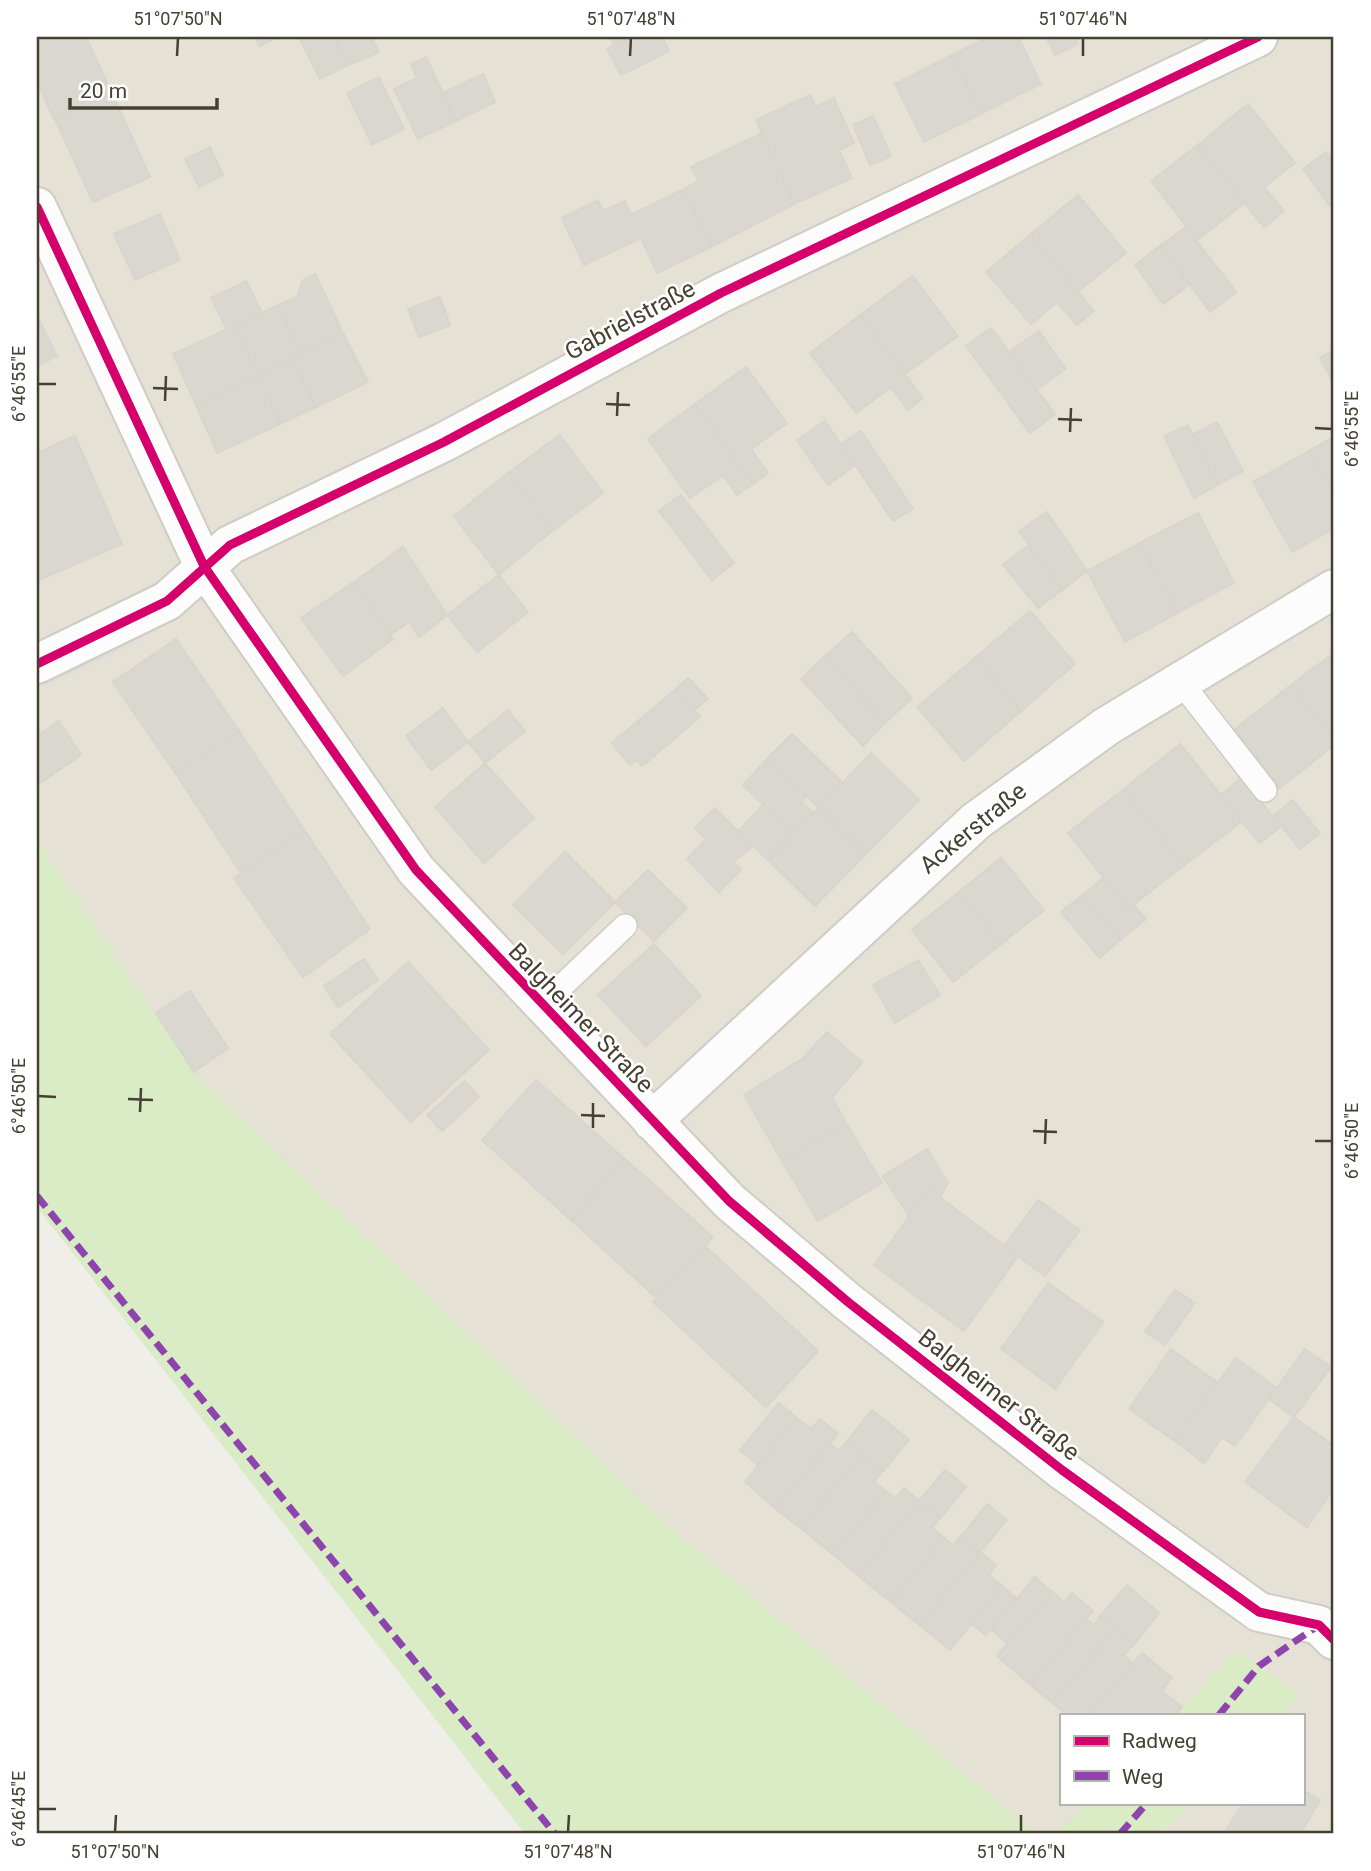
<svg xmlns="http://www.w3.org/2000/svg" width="1371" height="1871" font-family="Roboto,sans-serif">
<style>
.residential{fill:#e5e1d4;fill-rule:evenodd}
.green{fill:#d9ecc5}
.parking{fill:#dfddd8}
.building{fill:#d9d7d0;stroke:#d8d5cd;stroke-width:2}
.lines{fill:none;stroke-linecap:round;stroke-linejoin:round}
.lane-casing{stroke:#ceccc5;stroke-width:26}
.street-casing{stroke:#ceccc5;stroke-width:42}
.lane{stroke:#fdfcfc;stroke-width:23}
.street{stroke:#fdfcfc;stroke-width:38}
.quiet{stroke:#8e44ad;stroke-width:7;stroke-dasharray:14 7;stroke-linecap:butt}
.cycleway-casing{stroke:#fff;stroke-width:13}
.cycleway{stroke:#d6006c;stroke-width:9}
.ticks{fill:none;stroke:#464033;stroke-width:2.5}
.labels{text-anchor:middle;stroke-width:5;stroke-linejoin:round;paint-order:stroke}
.street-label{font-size:24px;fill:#464033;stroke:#fff}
.neatline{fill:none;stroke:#464033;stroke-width:2.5}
.ticks-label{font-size:18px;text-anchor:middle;fill:#464033}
</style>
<rect width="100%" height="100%" fill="#f0eee8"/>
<path class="residential" d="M37,37h1297v1797h-809l-488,-627zM1061,1715h242v88h-242z"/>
<g class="green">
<path d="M38,842l155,230 479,457 364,305h-511l-488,-627v-111l4,-3 -4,-6z"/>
<path d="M1237,1650l64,45 -20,20h-106z"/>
<path d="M1090,1803h102l-32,31h-106z"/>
</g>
<path class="parking" d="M136,626l6,14 -96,46 -7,-15z"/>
<g class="building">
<path d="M37,37h49l26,56 -58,26 -17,-37z"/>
<path d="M255,37h22l-17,9z"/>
<path d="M299,37h34l15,28 -28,14z"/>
<path d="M333,37h38l8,15 -31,13z"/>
<path d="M610,37h20l-16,8z"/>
<path d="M630,37h32l7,14 -48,24 -14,-26z"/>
<path d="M989,37h29l23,47 -60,30 -29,-59z"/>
<path d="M1046,37h28l4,7 -23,11z"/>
<path d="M952,55l29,59 -57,28 -29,-58z"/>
<path d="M426,57l30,64 -38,18 -24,-50 23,-11 -6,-14z"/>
<path d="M483,74l12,28 -39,19 -13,-28z"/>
<path d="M379,77l25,52 -32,16 -25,-52z"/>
<path d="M112,93l38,84 -57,25 -38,-83z"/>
<path d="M810,95l6,12 18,-9 20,45 -15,7 13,28 -58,26 -38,-84z"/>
<path d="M1248,104l47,59 -31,24 20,24 -20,16 -66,-82z"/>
<path d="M873,116l18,40 -21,9 -17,-40z"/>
<path d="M762,133l32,71 -83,43 -27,-58 15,-8 -8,-14z"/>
<path d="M1198,145l46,58 -47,37 -46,-59z"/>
<path d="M210,147l13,28 -24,12 -14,-28z"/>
<path d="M1326,152l8,11v39l-4,4 -27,-37z"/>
<path d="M684,189l27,58 -54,26 -16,-35 -57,27 -22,-47 36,-18 5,11 22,-10 6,14z"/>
<path d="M1078,195l48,58 -49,39 -47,-57z"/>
<path d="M160,214l20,46 -45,20 -21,-46z"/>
<path d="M1186,227l50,65 -26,20 -49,-67z"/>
<path d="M1030,235l64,76 -17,14 -20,-23 -26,22 -45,-52z"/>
<path d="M1161,245l28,40 -26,19 -28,-39z"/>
<path d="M315,274l28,59 -41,22 -24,-50 19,-8 6,-17z"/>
<path d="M913,276l45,60 -55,39 -43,-60z"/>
<path d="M246,281l16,32 -35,17 -16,-32z"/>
<path d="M440,297l10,28 -31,12 -11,-28z"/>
<path d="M278,305l24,50 -44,20 -24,-49z"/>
<path d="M860,315l63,83 -15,12 -17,-23 -35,26 -46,-60z"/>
<path d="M37,316l20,40 -20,10z"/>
<path d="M234,326l24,49 -62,30 -23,-51z"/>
<path d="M991,328l64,86 -25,19 -64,-87z"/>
<path d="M1039,331l27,38 -29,20 -28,-37z"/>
<path d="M343,333l25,49 -52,25 -24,-48z"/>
<path d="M1334,350v34l-14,-26z"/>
<path d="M292,359l24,48 -36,17 -22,-49z"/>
<path d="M746,367l41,56 -36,26 17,24 -15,11 -58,-80z"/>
<path d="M258,375l22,49 -63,29 -21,-48z"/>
<path d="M695,404l58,80 -16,11 -14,-20 -33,23 -42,-59z"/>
<path d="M825,421l30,44 -27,20 -31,-45z"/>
<path d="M1217,422l26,49 -26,14 -26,-49z"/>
<path d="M1188,425l29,60 -23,13 -30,-62z"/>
<path d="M861,431l52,78 -20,12 -52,-77z"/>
<path d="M560,435l43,58 -50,37 -44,-58z"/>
<path d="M75,436l47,108 -85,37v-128z"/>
<path d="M1334,437v59l-25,-45z"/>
<path d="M1309,451l25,45v32l-42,24 -39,-70z"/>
<path d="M509,472l44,58 -54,45 -45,-59z"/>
<path d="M681,495l53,68 -22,17 -53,-69z"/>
<path d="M1047,512l40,59 -25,19 -43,-59z"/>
<path d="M1198,513l36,70 -57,30 -37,-70z"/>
<path d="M1140,543l37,70 -52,29 -38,-71z"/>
<path d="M1028,546l34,44 -24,18 -35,-43z"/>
<path d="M403,547l44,68 -28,22 -10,-15 -19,13 -36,-53z"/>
<path d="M499,575l29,37 -51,40 -30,-37z"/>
<path d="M354,582l39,57 -50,37 -42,-58z"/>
<path d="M1030,611l45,53 -54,47 -45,-54z"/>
<path d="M852,632l60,66 -27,25 -61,-66z"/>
<path d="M176,639l63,92 -63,43 -63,-92z"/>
<path d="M1334,653v86l-43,-54z"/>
<path d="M824,657l61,66 -22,23 -62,-67z"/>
<path d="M976,657l45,54 -57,50 -47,-54z"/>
<path d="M688,678l20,21 -14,11 -18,-21z"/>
<path d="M1291,685l43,54v6l-54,43 -46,-58z"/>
<path d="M676,689l24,28 -58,49 -6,-6 -6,5 -18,-22z"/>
<path d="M443,708l25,34 -37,28 -25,-34z"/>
<path d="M508,710l17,21 -40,32 -17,-21z"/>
<path d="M59,721l22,34 -44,30v-49z"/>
<path d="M239,731l66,100 -64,42 -65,-99z"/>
<path d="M792,734l51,49 -24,25 -51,-50z"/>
<path d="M1180,744l62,77 -58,44 -60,-76z"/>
<path d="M871,753l48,47 -53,54 -47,-46z"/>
<path d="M768,758l39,38 -6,6 13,11 -20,21 -51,-49z"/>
<path d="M485,763l49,55 -50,45 -49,-56z"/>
<path d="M1241,778l40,48 -21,17 -40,-47z"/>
<path d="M1124,789l60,76 -56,44 -60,-76z"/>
<path d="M1293,800l27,33 -20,16 -27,-33z"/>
<path d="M763,805l31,29 -26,26 -30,-29z"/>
<path d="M715,808l38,38 -20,16 8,8 -22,22 -32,-33 19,-20 -11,-11z"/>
<path d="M819,808l47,46 -51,52 -47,-46z"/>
<path d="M305,831l65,98 -67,48 -69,-99z"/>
<path d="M565,852l50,50 -52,52 -50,-49z"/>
<path d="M1001,858l43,52 -43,34 -42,-52z"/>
<path d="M648,870l39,38 -33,33 -39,-39z"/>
<path d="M1103,878l25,31 6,-4 12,14 -26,21 -37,-45z"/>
<path d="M959,892l42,52 -48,38 -41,-52z"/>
<path d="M1083,895l37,45 -20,18 -39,-46z"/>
<path d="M654,944l47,52 -55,50 -48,-51z"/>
<path d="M364,959l14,21 -40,27 -14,-21z"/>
<path d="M918,960l22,35 -45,28 -22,-38z"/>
<path d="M408,962l81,88 -78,72 -81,-88z"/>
<path d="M190,991l38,57 -34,24 -38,-59z"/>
<path d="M827,1032l35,30 -30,36 14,25 -64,38 -38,-66 59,-37z"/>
<path d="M536,1080l89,79 -54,61 -89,-80z"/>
<path d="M465,1081l14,16 -37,34 -15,-16z"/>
<path d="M846,1123l36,60 -64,38 -36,-60z"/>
<path d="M927,1149l21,34 -8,14 -11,-8 -20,27 -26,-40z"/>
<path d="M625,1159l88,78 -55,62 -87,-79z"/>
<path d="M929,1189l89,67 -54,75 -90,-66z"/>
<path d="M1038,1200l42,30 -35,46 -41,-30z"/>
<path d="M705,1246l113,105 -52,56 -113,-105z"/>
<path d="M1048,1283l55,39 -48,67 -54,-40z"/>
<path d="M1175,1290l20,13 -30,42 -20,-13z"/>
<path d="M1171,1349l46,33 -42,59 -46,-32z"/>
<path d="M1305,1349l26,18 -37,50 -25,-18z"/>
<path d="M1236,1358l40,30 -41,58 -13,-9 -18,26 -29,-22z"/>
<path d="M779,1403l18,15 -39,47 -18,-15z"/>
<path d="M872,1410l37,30 -26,31 -36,-30z"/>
<path d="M1294,1417l40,29v42l-27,39 -62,-45z"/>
<path d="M797,1418l14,11 9,-10 18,15 -62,75 -31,-27z"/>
<path d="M847,1441l15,13 -61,74 -25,-19 54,-66 9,8z"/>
<path d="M862,1454l21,17 -9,11 12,9 -52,64 -33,-27z"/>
<path d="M945,1470l21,17 -26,31 -21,-17z"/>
<path d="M904,1488l15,13 -60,75 -25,-21 52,-64 9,8z"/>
<path d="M919,1501l21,17 -8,10 12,10 -53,64 -32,-26z"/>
<path d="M987,1504l20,16 -27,32 -19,-16z"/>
<path d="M961,1536l19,16 -60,73 -29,-23 53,-64 9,7z"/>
<path d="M980,1552l16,13 -7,10 13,11 -52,64 -30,-25z"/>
<path d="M1035,1577l17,15 -44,52 -17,-15z"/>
<path d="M1127,1585l32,28 -25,31 -34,-28z"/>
<path d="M1002,1586l14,12 -30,37 -15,-12z"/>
<path d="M1052,1592l12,10 8,-9 21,18 -62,74 -34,-29z"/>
<path d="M1100,1616l16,13 -63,74 -22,-18 55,-66 8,6z"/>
<path d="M1116,1629l18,15 -10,11 9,8 -45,52h-21l-14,-12z"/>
<path d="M1142,1653l30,25 -10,13 20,16 -7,8h-87z"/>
<path d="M1303,1790l17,10 -20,34h-76l19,-31h60z"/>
</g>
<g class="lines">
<defs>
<g id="lane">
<path d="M1180,681l85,109"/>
<path d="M542,1005l83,-79"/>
</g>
<g id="street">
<path d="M37,207l167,359 212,304 313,331 119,101 214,168 197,142 60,13 15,15"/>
<path d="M37,664l130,-63 63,-56 214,-103 277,-149 537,-256"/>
<path d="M652,1121l324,-300 131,-95 227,-137"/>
</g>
</defs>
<use href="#lane" class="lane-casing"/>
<use href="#street" class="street-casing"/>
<use href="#lane" class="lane"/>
<use href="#street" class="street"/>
<g class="quiet">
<path d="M37,1196l518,638"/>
<path d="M1219,1715l40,-49 60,-41"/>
<path d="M1120,1834l27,-31"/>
</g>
<defs>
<g id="cycleway">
<path d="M37,207l167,359 212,304 313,331 119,101 214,168 197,142 60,13 15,15"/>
<path d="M37,664l130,-63 63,-56 214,-103 277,-149 537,-256"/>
</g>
</defs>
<use href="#cycleway" class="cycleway-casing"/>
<use href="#cycleway" class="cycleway"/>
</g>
<path class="ticks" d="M177,56l1,-18M630,56l1,-18M1083,56v-18M38,384h18M153,388l25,1M165,401l1,-25M606,404l24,1M617,416l1,-24M1058,419l24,1M1315,428l17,1M1070,432l1,-24M38,1096l18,1M128,1099l25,1M140,1112l1,-24M581,1115l24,1M593,1128v-25M1033,1131l24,1M1315,1141h17M1045,1144l1,-25M38,1809h18M115,1832l1,-17M568,1832l1,-17M1021,1832v-17"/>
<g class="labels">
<g class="street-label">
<text transform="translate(630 320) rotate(-28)" y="8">Gabrielstraße</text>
<text transform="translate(973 828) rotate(-39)" y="8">Ackerstraße</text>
<text transform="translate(581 1018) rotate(46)" y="8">Balgheimer Straße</text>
<text transform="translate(999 1395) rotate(38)" y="8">Balgheimer Straße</text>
</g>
</g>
<rect width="1371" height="1871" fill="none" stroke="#ffffff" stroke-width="77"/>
<rect x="1060" y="1714" width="245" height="91" fill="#ffffff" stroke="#b5b3ad" stroke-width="2"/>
<rect x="1074" y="1736" width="35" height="10" fill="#d6006c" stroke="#b5b3ad" stroke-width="2"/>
<text x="1122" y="1748" font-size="21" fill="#464033">Radweg</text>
<rect x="1074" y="1771" width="35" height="10" fill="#8e44ad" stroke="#b5b3ad" stroke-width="2"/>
<text x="1122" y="1784" font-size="21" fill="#464033">Weg</text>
<path d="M70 98v10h147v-10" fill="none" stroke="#464033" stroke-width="3.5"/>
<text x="80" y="98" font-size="21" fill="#464033" stroke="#ffffff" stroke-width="5" paint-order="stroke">20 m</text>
<rect x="38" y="38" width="1294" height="1794" class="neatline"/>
<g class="ticks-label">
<text x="178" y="25">51°07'50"N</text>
<text x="631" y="25">51°07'48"N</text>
<text x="1083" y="25">51°07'46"N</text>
<text transform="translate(19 384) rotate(-90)" y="6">6°46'55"E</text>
<text transform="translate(1352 429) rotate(-90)" y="6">6°46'55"E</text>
<text transform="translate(19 1096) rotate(-90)" y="6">6°46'50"E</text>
<text transform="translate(1352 1141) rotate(-90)" y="6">6°46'50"E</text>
<text transform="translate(19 1809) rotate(-90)" y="6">6°46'45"E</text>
<text x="115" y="1858">51°07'50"N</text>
<text x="568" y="1858">51°07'48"N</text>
<text x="1021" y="1858">51°07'46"N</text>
</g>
</svg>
